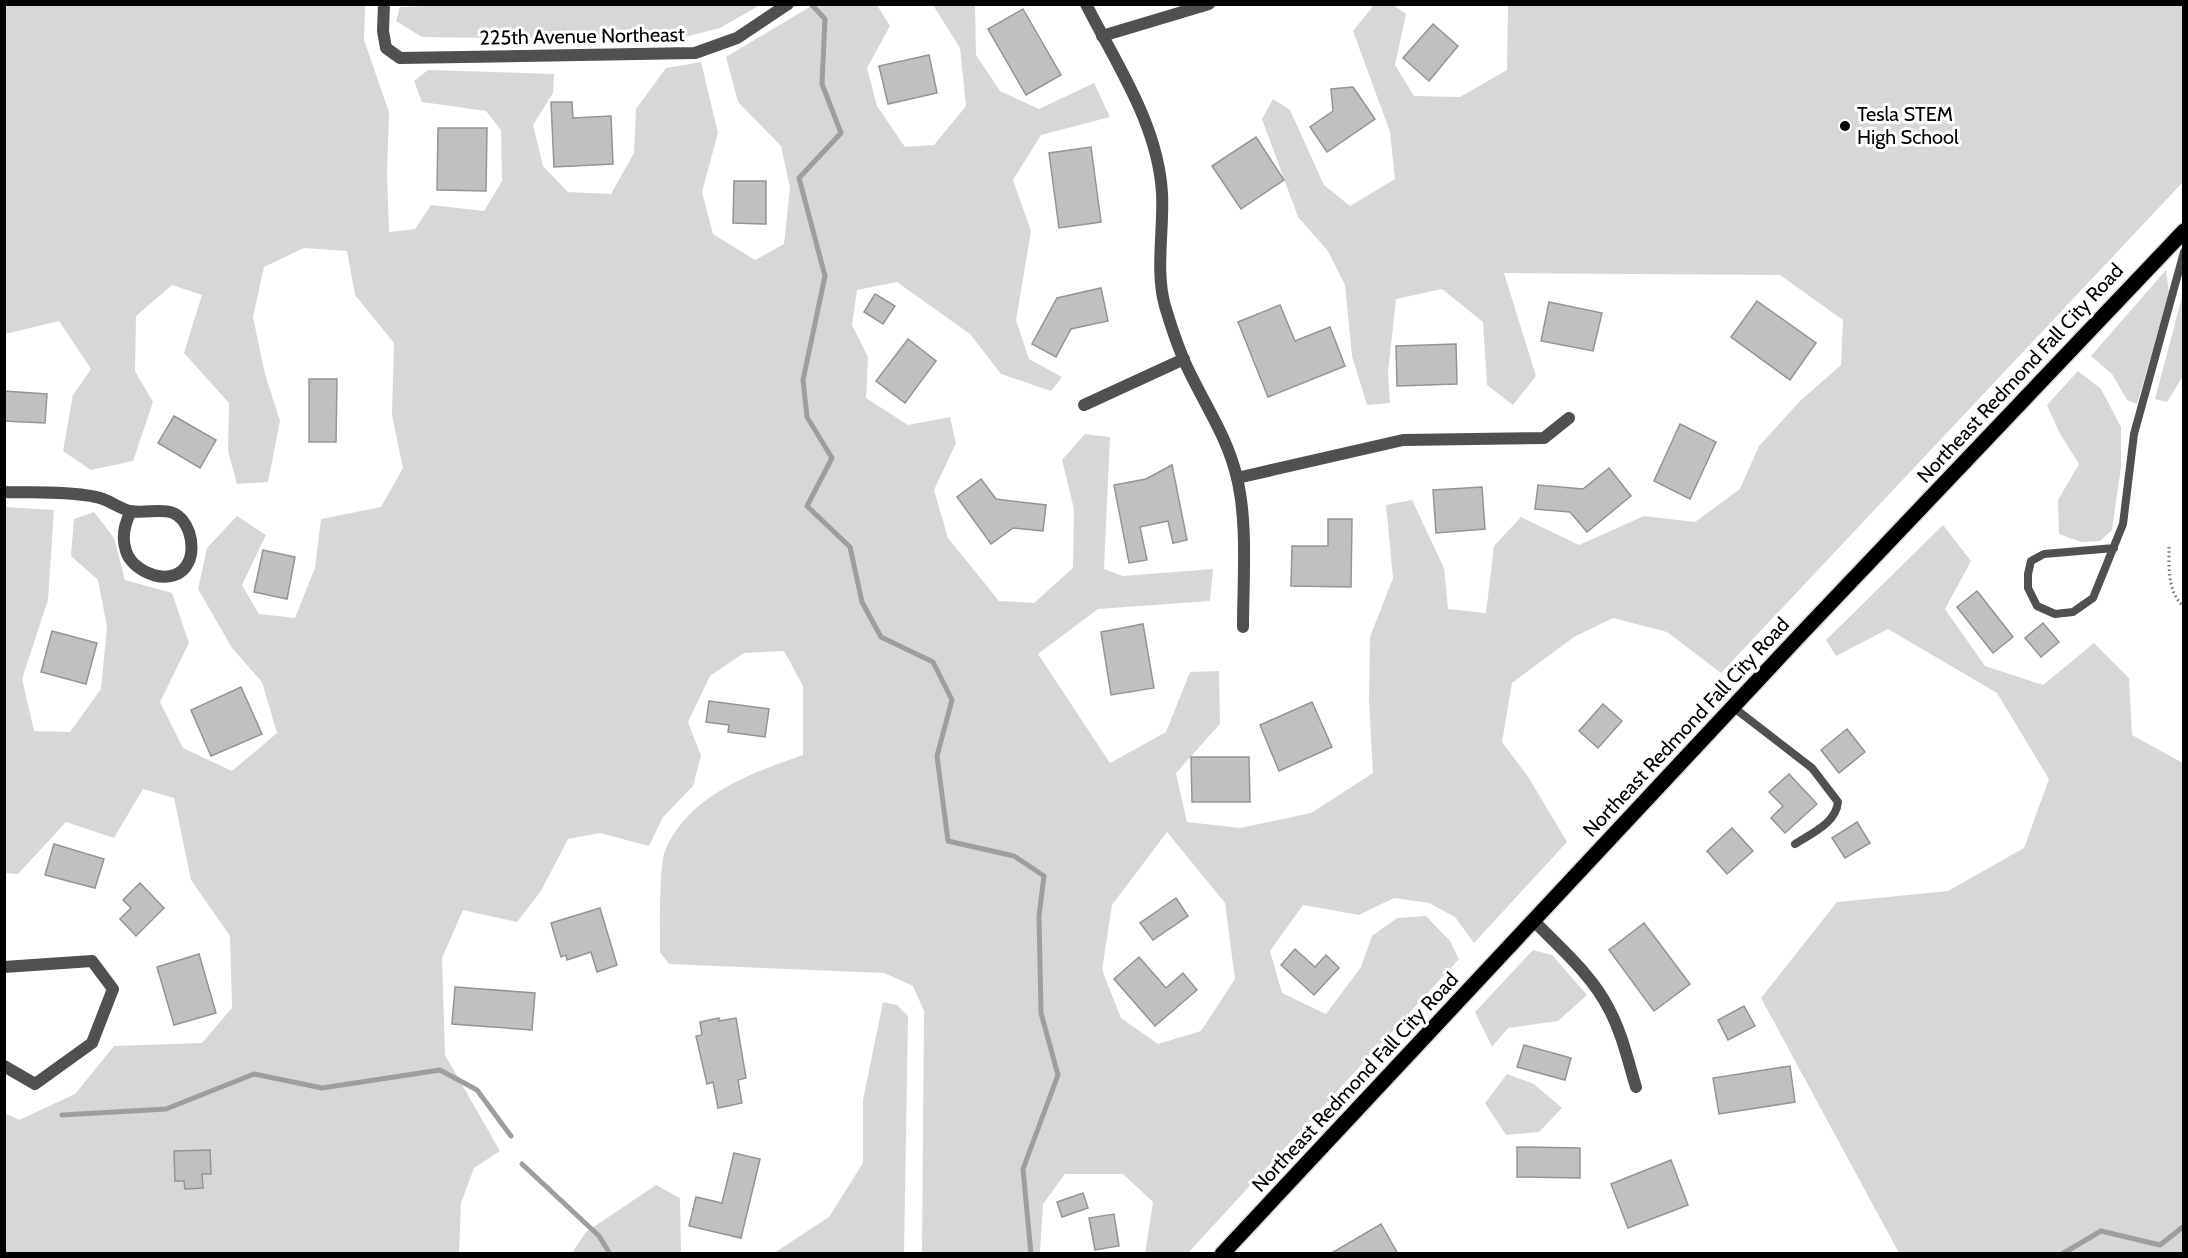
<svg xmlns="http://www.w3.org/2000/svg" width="2188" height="1258" font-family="Cabin,sans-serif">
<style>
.green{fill:#d7d7d7;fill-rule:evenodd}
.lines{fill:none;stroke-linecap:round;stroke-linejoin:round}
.stream{stroke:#9e9e9e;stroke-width:5}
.building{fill:#c0c0c0;stroke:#949494;stroke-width:1.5}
.primary-casing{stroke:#dbdbdb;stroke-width:18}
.path{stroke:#727272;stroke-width:3;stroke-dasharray:1.5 3;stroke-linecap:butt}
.lane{stroke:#505050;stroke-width:8}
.street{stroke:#505050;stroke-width:12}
.primary{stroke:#000;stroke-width:15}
.poi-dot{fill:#000;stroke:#fff;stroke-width:2}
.labels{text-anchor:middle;stroke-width:6;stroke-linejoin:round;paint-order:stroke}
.street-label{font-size:20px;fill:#000;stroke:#fff}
.poi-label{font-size:20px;fill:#000;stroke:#fff;text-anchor:start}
</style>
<rect width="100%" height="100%" fill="#fff"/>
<g class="green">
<path d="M479,4h281v1l-40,23 -35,9 -47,3 -216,-3 -26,-16 4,-14z"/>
<path d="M5,5h360l-1,35 25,72 -2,62 2,58 26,-3 16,-24 53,6 18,-30 -1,-51 -15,-19 -64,-9 -8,-21 14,-11 126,4 -1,19 -20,32 10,41 25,26 43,2 23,-41 2,-44 30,-41 35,-6 17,71 -16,59 11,42 42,26 29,-16 6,-56 -9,-42 -43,-44 -12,-45 87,-52h64l13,21 -23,42 10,38 28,41 29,-2 32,-39 -6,-58 -27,-43h45l-3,1 1,49 24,36 39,18 55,-26 16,34 -69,18 -28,45 18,51 -15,89 13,39 33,18 -11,14 -50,-17 -31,-40 -73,-52 -40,8 -5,35 16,32 -2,41 42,27 42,-8 6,26 -22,47 14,48 51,63 35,2 39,-35 1,-59 -12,-49 23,-26 25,3 -6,132 19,7 90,-7 -3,32 -112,8 -60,45 72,109 56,-31 24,-60 29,-1 1,53 -44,49 11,49 53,6 71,-15 62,-40 -4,-73 1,-63 23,-59 -7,-73 26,-5 32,68 4,41 38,4 8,-67 27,-29 58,28 65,-29 51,6 45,-33 19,-43 41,-45 41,-36 2,-45 -63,-45 -276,-2 32,103 -23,29 -26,-20 -4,-63 -41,-33 -46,10 -8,73 2,31 -23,2 -15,-49 -7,-71 -17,-34 -30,-34 -36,-98 11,-20 17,11 34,75 26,21 45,-27 -5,-47 -37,-101 21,-26h19l13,9 -11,51 19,31 46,1 47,-27 1,-65h675v177l-462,491 -54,-41 -54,-14 -39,19 -62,46 -10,59 27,36 38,64 -93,101 -19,-26 -26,-14 -35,-5 -35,17 -56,-10 -33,46 12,42 44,21 35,-47 11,-31 25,-18 29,-2 24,25 9,18 -271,294h-43l8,-51 -30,-28h-58l-22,30 -3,49h-118l2,-242 -11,-25 -29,-13 -215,-9 -9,-12c0,-20 -1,-87 5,-101 23,-56 86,-78 138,-96v-69l-19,-35 -40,2 -34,23 -22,46 13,34 -8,30 -30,31 -14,29 -49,-13 -32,6 -27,52 -24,31 -54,-12 -21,48 3,97 55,96 -26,17 -13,35 -2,50h-454v-140l14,7 56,-26 39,-48 88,-3 30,-35 -2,-72 -39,-56 -17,-82 -31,-9 -29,49 -48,-16 -48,52 -13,-1v-366l49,3 -6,90 -26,79 12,52 36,1 31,-43 6,-62 -9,-47 -27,-24 3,-37 20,-7 20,26 11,42 47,13 17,50 -29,59 23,46 49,23 45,-38 -15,-51 -30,-34 -34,-59 9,-41 30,-32 29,19 -24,50 17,29 36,4 20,-50 6,-49 60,-12 22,-39 -11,-53 2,-72 -39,-48 -8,-44 -43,-3 -40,19 -11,50 12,57 15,47 -12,61 -31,2 -9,-33 1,-48 -45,-50 18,-58 -30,-10 -36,31 -1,55 18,31 -20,59 -42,9 -28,-19 10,-56 18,-26 -32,-48 -54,13zM1167,832l58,71 10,76 -34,52 -43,13 -37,-26 -19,-48 10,-65z"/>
<path d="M2166,270l3,23 -32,111 -10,-4 -15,-26 -21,-18z"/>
<path d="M2183,293v83l-16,26 -12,-3z"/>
<path d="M2078,371l23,18 20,38v40l-9,63 -12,11 -19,1 -22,-8 -1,-34 21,-36 -20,-32 -12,-27z"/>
<path d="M1943,525l28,36 -26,48 40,57 58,19 51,-42 35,35 3,57 51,28v490h-284l-138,-255 76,-96 111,-11 76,-43 25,-69 -52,-86 -109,-64 -52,27 -10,-16z"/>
<path d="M1533,950l19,5 35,40 -29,26 -50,7 -16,19 -17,-35z"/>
<path d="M883,1002l14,3 11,11 -4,237h-130l55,-36 34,-54v-63z"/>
<path d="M1507,1074l27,10 28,24 -23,24 -33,3 -21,-32z"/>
<path d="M656,1185l24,13 1,55h-109l14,-21z"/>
</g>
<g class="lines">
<g class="stream">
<path d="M811,4l14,15 -3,65 19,49 -42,45 26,98 -22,104 4,37 25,41 -25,48 43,41 12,55 19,35 52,25 19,38 -15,56 11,85 66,15 30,20 -5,40 2,97 17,62 -35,94 8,85"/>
<path d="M62,1115l104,-6 88,-35 68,14 118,-18 37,20 34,46"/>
<path d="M522,1164l77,72 11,18"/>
<path d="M2062,1254l39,-23 59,14 24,-19"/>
</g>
</g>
<g class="building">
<path d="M1023,9l38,66 -35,20 -38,-66z"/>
<path d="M1433,24l25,22 -29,35 -26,-23z"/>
<path d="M929,55l8,38 -49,11 -9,-38z"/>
<path d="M1353,87l22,32 -48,33 -17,-25 23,-16 -2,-22z"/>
<path d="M551,102h21l1,16 38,-2 2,48 -59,3z"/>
<path d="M438,128h49l-1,63 -49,-1z"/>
<path d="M1256,137l28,43 -43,29 -29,-43z"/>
<path d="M1091,147l10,75 -42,6 -10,-75z"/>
<path d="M734,181h32v43l-33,-1z"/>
<path d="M1101,288l7,33 -37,8 -15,28 -24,-13 25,-46z"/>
<path d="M875,294l20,12 -12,18 -19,-12z"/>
<path d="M1757,301l59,42 -26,37 -59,-43z"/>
<path d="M1549,302l53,11 -9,38 -52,-10z"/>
<path d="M1280,305l15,36 35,-14 15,39 -77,31 -30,-75z"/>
<path d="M908,339l28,22 -31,42 -29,-22z"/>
<path d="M1456,344l1,40 -60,2 -1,-40z"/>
<path d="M309,379h28l-1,63h-27z"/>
<path d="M4,391l43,3 -2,29 -41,-2z"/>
<path d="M174,416l42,24 -16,28 -42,-25z"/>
<path d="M1680,424l36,18 -26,57 -36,-18z"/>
<path d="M1172,465l15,75 -14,3 -5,-22 -28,6 7,33 -18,3 -15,-78 32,-6z"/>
<path d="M1609,468l22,28 -44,36 -17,-20 -35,-3 3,-24 45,4z"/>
<path d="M981,479l15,20 50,6 -3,26 -30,-3 -22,16 -34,-47z"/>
<path d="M1482,487l3,42 -49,4 -3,-43z"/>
<path d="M1328,519h24l-1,68 -60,-1 1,-40h36z"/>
<path d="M263,550l32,7 -8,42 -33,-7z"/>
<path d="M1977,591l36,46 -20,16 -36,-46z"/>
<path d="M2043,623l16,19 -18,15 -16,-19z"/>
<path d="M1143,624l11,64 -43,7 -10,-63z"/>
<path d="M52,631l45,12 -11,41 -45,-12z"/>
<path d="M241,687l21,47 -51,22 -20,-46z"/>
<path d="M709,701l60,8 -4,28 -37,-5 1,-7 -23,-3z"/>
<path d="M1312,702l20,45 -53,24 -19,-46z"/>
<path d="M1603,704l19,17 -24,27 -19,-17z"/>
<path d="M1847,729l18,23 -26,21 -18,-23z"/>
<path d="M1191,757h58l1,45h-58z"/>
<path d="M1789,774l28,30 -32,29 -14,-15 12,-12 -14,-14z"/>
<path d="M1857,822l13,21 -25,15 -13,-20z"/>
<path d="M1732,828l21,23 -26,23 -20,-23z"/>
<path d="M54,844l50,15 -9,29 -50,-13z"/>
<path d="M140,883l24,25 -28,28 -16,-17 11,-11 -8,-8z"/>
<path d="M1176,898l12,18 -35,24 -13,-17z"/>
<path d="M600,908l17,57 -20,7 -6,-20 -24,8 -1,-5 -5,2 -10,-34z"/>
<path d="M1644,923l46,61 -36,27 -45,-61z"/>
<path d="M1295,949l20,18 11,-12 13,13 -25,27 -33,-30z"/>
<path d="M199,954l17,59 -42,12 -17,-58z"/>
<path d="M1139,957l27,31 17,-15 14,17 -42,36 -41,-47z"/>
<path d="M455,987l80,6 -3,37 -80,-6z"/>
<path d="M1744,1006l11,20 -27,14 -10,-20z"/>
<path d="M719,1018v3l17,-3 10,60 -8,2 4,23 -24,5 -5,-26 -6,2 -11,-48 6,-1 -2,-13z"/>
<path d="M1524,1045l47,13 -6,22 -48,-13z"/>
<path d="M1790,1066l5,36 -76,12 -6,-36z"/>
<path d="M1517,1147l63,1v30l-63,-1z"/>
<path d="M210,1150l1,24h-9l1,14 -18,1 -1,-8h-9l-1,-30z"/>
<path d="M734,1153l26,6 -19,79 -52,-12 7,-29 26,6z"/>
<path d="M1671,1160l17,45 -60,23 -17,-44z"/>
<path d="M1083,1193l5,15 -26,9 -5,-15z"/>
<path d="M1114,1214l5,32 -24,4 -6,-32z"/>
<path d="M1381,1224l17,30h-68z"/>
</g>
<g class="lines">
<defs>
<path id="primary" d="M1222,1254l579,-620 383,-403"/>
</defs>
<use href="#primary" class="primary-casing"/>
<path class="path" d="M2169,547c0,19 -2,45 15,60"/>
<g class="lane">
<path d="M2114,548l-70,6 -13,7 -3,13v14l9,18 18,8 18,-2 20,-14 30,-74 11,-90 50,-182"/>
<path d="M1733,707l79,61 26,34c-2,21 -26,31 -43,42"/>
</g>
<g class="street">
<path d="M384,4l-1,27 3,17 14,10 295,-5 42,-15 51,-34"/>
<path d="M1086,4c30,60 72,120 76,189 2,36 -7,78 3,113 5,17 11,35 18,52 17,40 44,76 54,120 11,46 6,102 6,149"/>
<path d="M1102,36l107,-32"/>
<path d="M1084,405l100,-46"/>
<path d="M1237,478l166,-38 141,-2 25,-20"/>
<path d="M4,492c30,1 63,-1 92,5 12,2 22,11 34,14 24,4 47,-11 59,21 3,9 4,22 -1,31 -13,26 -55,11 -62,-12 -5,-14 -1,-28 5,-40"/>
<path d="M1534,921c26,27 58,54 75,88 13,24 19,52 27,78"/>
<path d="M4,967l88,-6 21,28 -21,54 -57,41 -31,-18"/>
</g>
<use href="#primary" class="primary"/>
</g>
<circle class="poi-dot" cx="1845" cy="126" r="6"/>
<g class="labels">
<g class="street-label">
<text transform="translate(582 36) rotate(-1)" y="7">225th Avenue Northeast</text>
<text transform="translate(2020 373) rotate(-47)" y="7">Northeast Redmond Fall City Road</text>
<text transform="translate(1686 727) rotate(-47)" y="7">Northeast Redmond Fall City Road</text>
<text transform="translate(1355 1082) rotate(-47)" y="7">Northeast Redmond Fall City Road</text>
</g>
<g class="poi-label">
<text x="1857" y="121">Tesla STEM<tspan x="1857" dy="23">High School</tspan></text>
</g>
</g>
<rect width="2188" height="1258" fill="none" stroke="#000000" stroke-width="12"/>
</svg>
